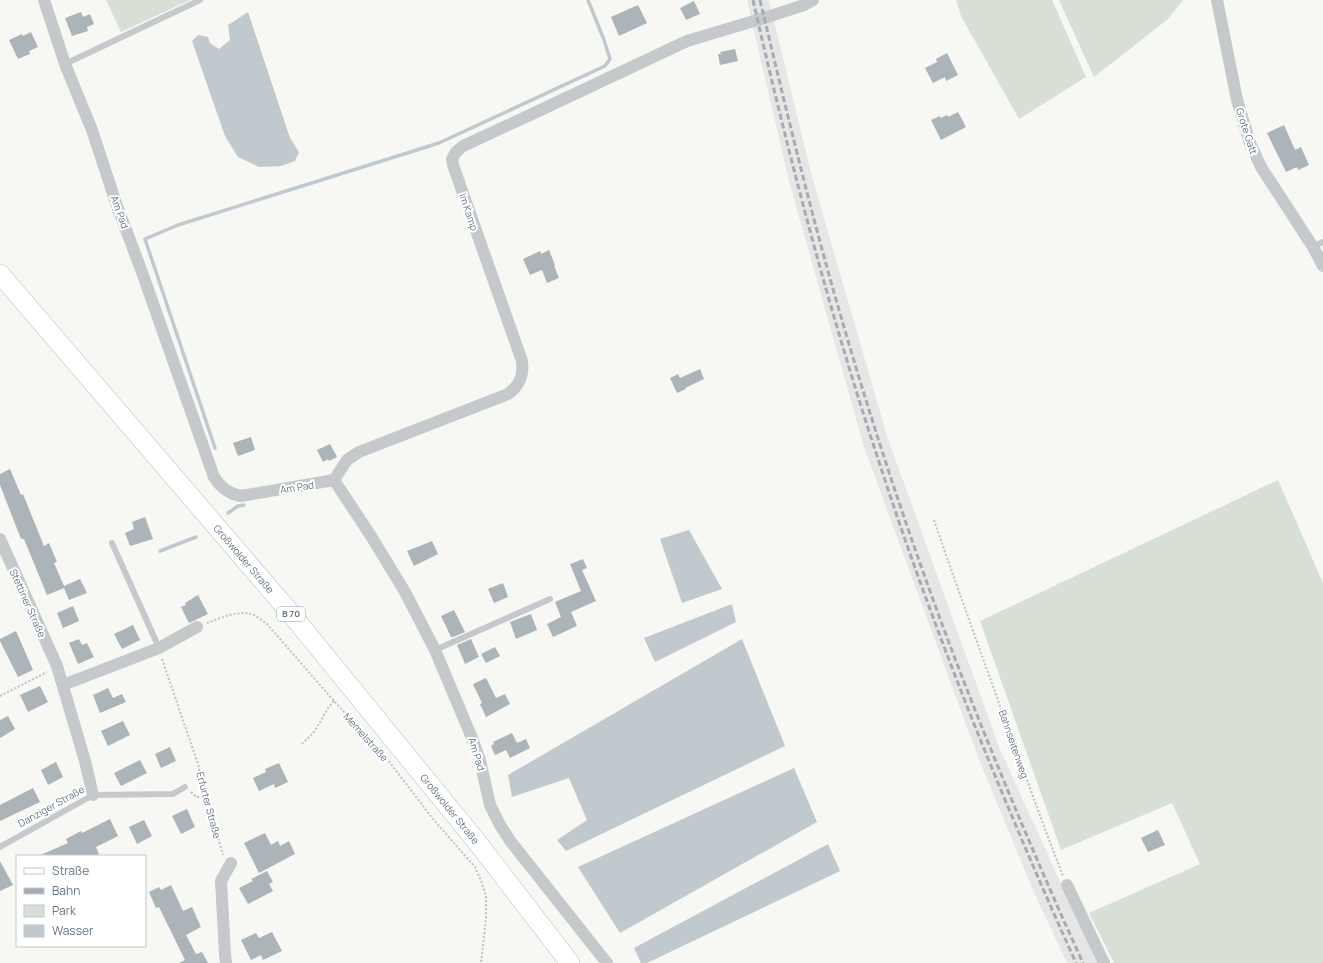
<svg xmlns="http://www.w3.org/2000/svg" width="1323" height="963" font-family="Manrope,sans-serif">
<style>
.built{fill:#e5e6e5}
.green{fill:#d8dfd5}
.water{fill:#bfc9ce}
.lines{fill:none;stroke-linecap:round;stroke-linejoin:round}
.stream{stroke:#bfc9ce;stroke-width:3.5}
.building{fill:#abb4b9}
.primary-casing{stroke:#b8bcc0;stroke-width:20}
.path{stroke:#bec1c3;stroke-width:2;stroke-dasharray:2 2;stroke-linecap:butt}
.service{stroke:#c5c9cc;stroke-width:6}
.minor{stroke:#c5c9cc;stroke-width:12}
.primary{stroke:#fff;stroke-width:19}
.rail{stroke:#a5abb1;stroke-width:3;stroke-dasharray:6 3;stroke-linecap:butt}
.labels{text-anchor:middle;stroke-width:4;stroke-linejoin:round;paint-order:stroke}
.shield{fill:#fff;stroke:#93a0aa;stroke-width:1}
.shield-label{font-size:9px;font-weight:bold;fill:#657786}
.street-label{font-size:10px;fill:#657786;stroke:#fff}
</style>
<rect width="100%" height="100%" fill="#f7f7f4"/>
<path class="built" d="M747,0h22l42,173 76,263 112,311 98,216h-30l-34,-73 -55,-133 -114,-310 -75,-266z"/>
<g class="green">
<path d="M106,0h84l-69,32z"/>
<path d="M956,0h96l34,77 -67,42 -58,-103z"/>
<path d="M1059,0h124l-15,19 -74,58z"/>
<path d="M1278,480l45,103v380h-209l-25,-50 111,-49 -28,-61 -111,47 -81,-229z"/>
</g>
<g class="water">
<path d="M248,12l42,126 9,14 -4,9 -14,5 -22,1 -21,-10 -13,-21 -33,-95 6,-6 10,2 2,6 9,6 11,-9 -2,-15z"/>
<path d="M689,530l33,59 -40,14 -22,-64z"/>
<path d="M732,604l4,18 -81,40 -11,-24z"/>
<path d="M742,639l43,107 -219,105 -9,-11 30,-20 -18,-42 -57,19 -4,-22z"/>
<path d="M794,768l23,54 -197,111 -42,-66z"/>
<path d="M828,844l12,27 -193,92h-6l-7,-15z"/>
</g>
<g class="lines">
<g class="stream">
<path d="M215,448l-70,-209 33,-14 261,-82 166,-77 5,-7 -6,-19 -16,-40"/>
<path d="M228,513l10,-7 6,-1"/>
<path d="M160,551l36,-14"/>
</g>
</g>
<g class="building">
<path d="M694,1l6,13 -14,6 -6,-12z"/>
<path d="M638,5l9,18 -28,13 -8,-19z"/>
<path d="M81,12l2,5 7,-3 4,10 -7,3 1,4 -16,5 -7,-18z"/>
<path d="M31,32l7,15 -9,4 1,3 -12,5 -9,-19 13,-6 1,2z"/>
<path d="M735,49l3,12 -18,4 -2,-11h3l-1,-2z"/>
<path d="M947,53l11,22 -12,6 -1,-4 -12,6 -8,-15 12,-6 -1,-3z"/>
<path d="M958,112l8,15 -25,13 -10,-20 9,-4 1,2 6,-3 1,2z"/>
<path d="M1284,125l11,25 6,-3 8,18 -11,5 -1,-3 -11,5 -19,-39z"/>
<path d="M549,250l6,15 -1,1 5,12 -12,5 -5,-13 -12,5 -7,-16 17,-8 1,3z"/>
<path d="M700,369l4,10 -19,9 1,1 -9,4 -7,-15 8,-4 2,4z"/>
<path d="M251,437l4,13 -17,6 -5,-13z"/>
<path d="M330,444l7,13 -8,4 -1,-2 -5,3 -6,-12z"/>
<path d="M10,469l11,26 2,-1 21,52 5,-3 8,19 -3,1 10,23 16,-7 7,14 -18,7 -5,-12 -17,7 -23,-56h-3l-21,-54v-11z"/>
<path d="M145,517l8,22 -23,7 -5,-13 9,-4 -2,-7z"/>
<path d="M432,541l6,13 -24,12 -7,-15z"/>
<path d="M583,559l4,9 -5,2 14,31 -25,11 6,14 -24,11 -6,-13 14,-7 -6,-15 26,-11 -11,-27z"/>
<path d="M503,583l5,14 -14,6 -6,-14z"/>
<path d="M198,595l10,19 -19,9 -8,-16 5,-2 -1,-2z"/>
<path d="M73,606l6,15 -16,7 -6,-15z"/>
<path d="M454,610l11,22 -12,5h-2l-10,-21z"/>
<path d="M531,614l6,16 -21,9 -6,-17z"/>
<path d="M133,625l7,15 -18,9 -8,-15z"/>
<path d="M16,631l17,39 -15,7 -18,-36v-2z"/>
<path d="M79,639l3,6 5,-2 7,14 -16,7 -9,-21z"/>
<path d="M471,639l8,18 -14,7 -8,-19z"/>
<path d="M495,647l5,9 -14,7 -5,-9z"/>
<path d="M486,678l10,20 9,-4 5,10 -24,13 -6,-13 2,-1 -9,-19z"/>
<path d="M40,686l8,16 -20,10 -8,-17z"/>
<path d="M108,688l5,10 9,-4 4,8 -26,11 -7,-18z"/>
<path d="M8,716l7,13 -15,9v-18z"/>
<path d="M123,721l7,14 -22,11 -7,-15z"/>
<path d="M512,733l5,10 9,-4 4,9 -20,10 -4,-8 -11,5 -4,-9 3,-2 -1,-2z"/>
<path d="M170,747l6,14 -15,7 -6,-14z"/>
<path d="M140,760l7,13 -26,13 -7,-13z"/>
<path d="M56,762l7,15 -15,8 -7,-15z"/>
<path d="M279,763l9,19 -13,6 -1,-4 -15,7 -6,-13 13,-6 -1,-3z"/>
<path d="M33,788l7,14 -40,19v-16z"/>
<path d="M187,809l8,18 -14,7 -9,-18z"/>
<path d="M110,819l8,17 -22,11 3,7 -5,2h-56l30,-13 -2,-4 15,-8 1,2z"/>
<path d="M144,820l8,16 -15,8 -8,-17z"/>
<path d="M1158,830l7,15 -17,7 -7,-14z"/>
<path d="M265,833l6,12 7,-4 2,5 9,-5 6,13 -36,19 -15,-30z"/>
<path d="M0,861l13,24 -13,6z"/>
<path d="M267,871l6,11 -4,2 4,7 -25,13 -9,-16 14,-7 -2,-2z"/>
<path d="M171,885l12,26 9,-4 9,20 -15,8 10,19 6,-2 6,11h-29l6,-3 -26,-53 -3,1 -7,-16 10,-5 2,3z"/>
<path d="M272,932l10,19 -19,9 -2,-5 -10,5 -10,-20 15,-7 3,5z"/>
</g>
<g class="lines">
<defs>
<g id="primary">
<path id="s1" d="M0,274l287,335 190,233 93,121"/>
</g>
</defs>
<use href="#primary" class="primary-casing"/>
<g class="path">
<path d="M934,520c21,62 44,124 66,186 21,57 41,114 63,170"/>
<path d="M207,623c14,-5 32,-14 47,-8 4,2 9,6 13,9l67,77 50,54 49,64 42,48 7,16 4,13v22l-5,45"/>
<path d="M162,659l36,105 8,32 17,59"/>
<path d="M0,696l47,-24"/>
<path d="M302,744l13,-13 13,-23 6,-7"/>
<path d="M191,792l5,5 10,-1"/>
</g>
<g class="service">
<path d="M65,64l135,-64"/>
<path d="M1313,247l10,-5"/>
<path d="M112,543l47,105"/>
<path d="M435,650l115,-51"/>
<path d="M0,847l93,-52 80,-1 12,-7"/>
</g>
<g class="minor">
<path d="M44,0l21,64 27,66 24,73 27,72 71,202c7,11 15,17 27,19l93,-16"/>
<path d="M1217,0l20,100 13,43 11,24 52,80 10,19"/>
<path d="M334,480l13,-20 12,-8 149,-58c11,-8 16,-18 14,-33l-69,-196 -1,-6 4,-7 7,-6 67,-31 157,-74 77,-23 40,-13 9,-5"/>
<path d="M334,480l37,56 34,56 30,58 37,88 8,22 10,45 10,20 11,17 96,121"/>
<path d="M0,539l57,127 28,95 8,34"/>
<path d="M63,685l96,-37 38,-21"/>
<path d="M1067,885l37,78"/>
<path d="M226,963l-1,-8 -4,-74 10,-18"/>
</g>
<use href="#primary" class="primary"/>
<g class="rail">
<path d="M753,0c36,158 77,315 128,468 55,169 122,333 195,495"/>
<path d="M760,0c26,109 52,219 84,327 42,144 91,286 148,425 29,71 59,141 91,211"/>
</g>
</g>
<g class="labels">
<rect class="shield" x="277" y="607" width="28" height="14" rx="3"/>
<g class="shield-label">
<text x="291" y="617">B 70</text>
</g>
<g class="street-label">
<text transform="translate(1247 131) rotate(72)" y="4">Grote Gatt</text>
<text transform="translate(120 212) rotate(70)" y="4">Am Pad</text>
<text transform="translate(469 212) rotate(71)" y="4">Im Kamp</text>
<text transform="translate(297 487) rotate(-9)" y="4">Am Pad</text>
<text dy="4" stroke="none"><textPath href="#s1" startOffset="375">Großwolder Straße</textPath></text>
<text transform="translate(28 603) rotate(66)" y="4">Stettiner Straße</text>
<text transform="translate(366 737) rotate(48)" y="4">Memelstraße</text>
<text transform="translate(1014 744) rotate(71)" y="4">Bahnseitenweg</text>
<text transform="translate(477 754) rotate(73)" y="4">Am Pad</text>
<text transform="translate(209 805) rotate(75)" y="4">Erfurter Straße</text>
<text transform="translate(51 806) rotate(-29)" y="4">Danziger Straße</text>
<text dy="4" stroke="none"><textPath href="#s1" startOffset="699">Großwolder Straße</textPath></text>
</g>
</g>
<rect x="16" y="855" width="130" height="92" fill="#ffffff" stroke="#c1c9cf"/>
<rect x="24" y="868" width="20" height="6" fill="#ffffff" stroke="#c1c9cf"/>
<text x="52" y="875" font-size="12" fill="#657786">Straße</text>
<rect x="24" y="888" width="20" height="6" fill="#a5abb1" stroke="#c1c9cf"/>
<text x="52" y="895" font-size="12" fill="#657786">Bahn</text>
<rect x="24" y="905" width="20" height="12" fill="#d8dfd5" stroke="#c1c9cf"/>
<text x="52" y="915" font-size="12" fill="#657786">Park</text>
<rect x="24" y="925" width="20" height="12" fill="#bfc9ce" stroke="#c1c9cf"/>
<text x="52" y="935" font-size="12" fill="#657786">Wasser</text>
</svg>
